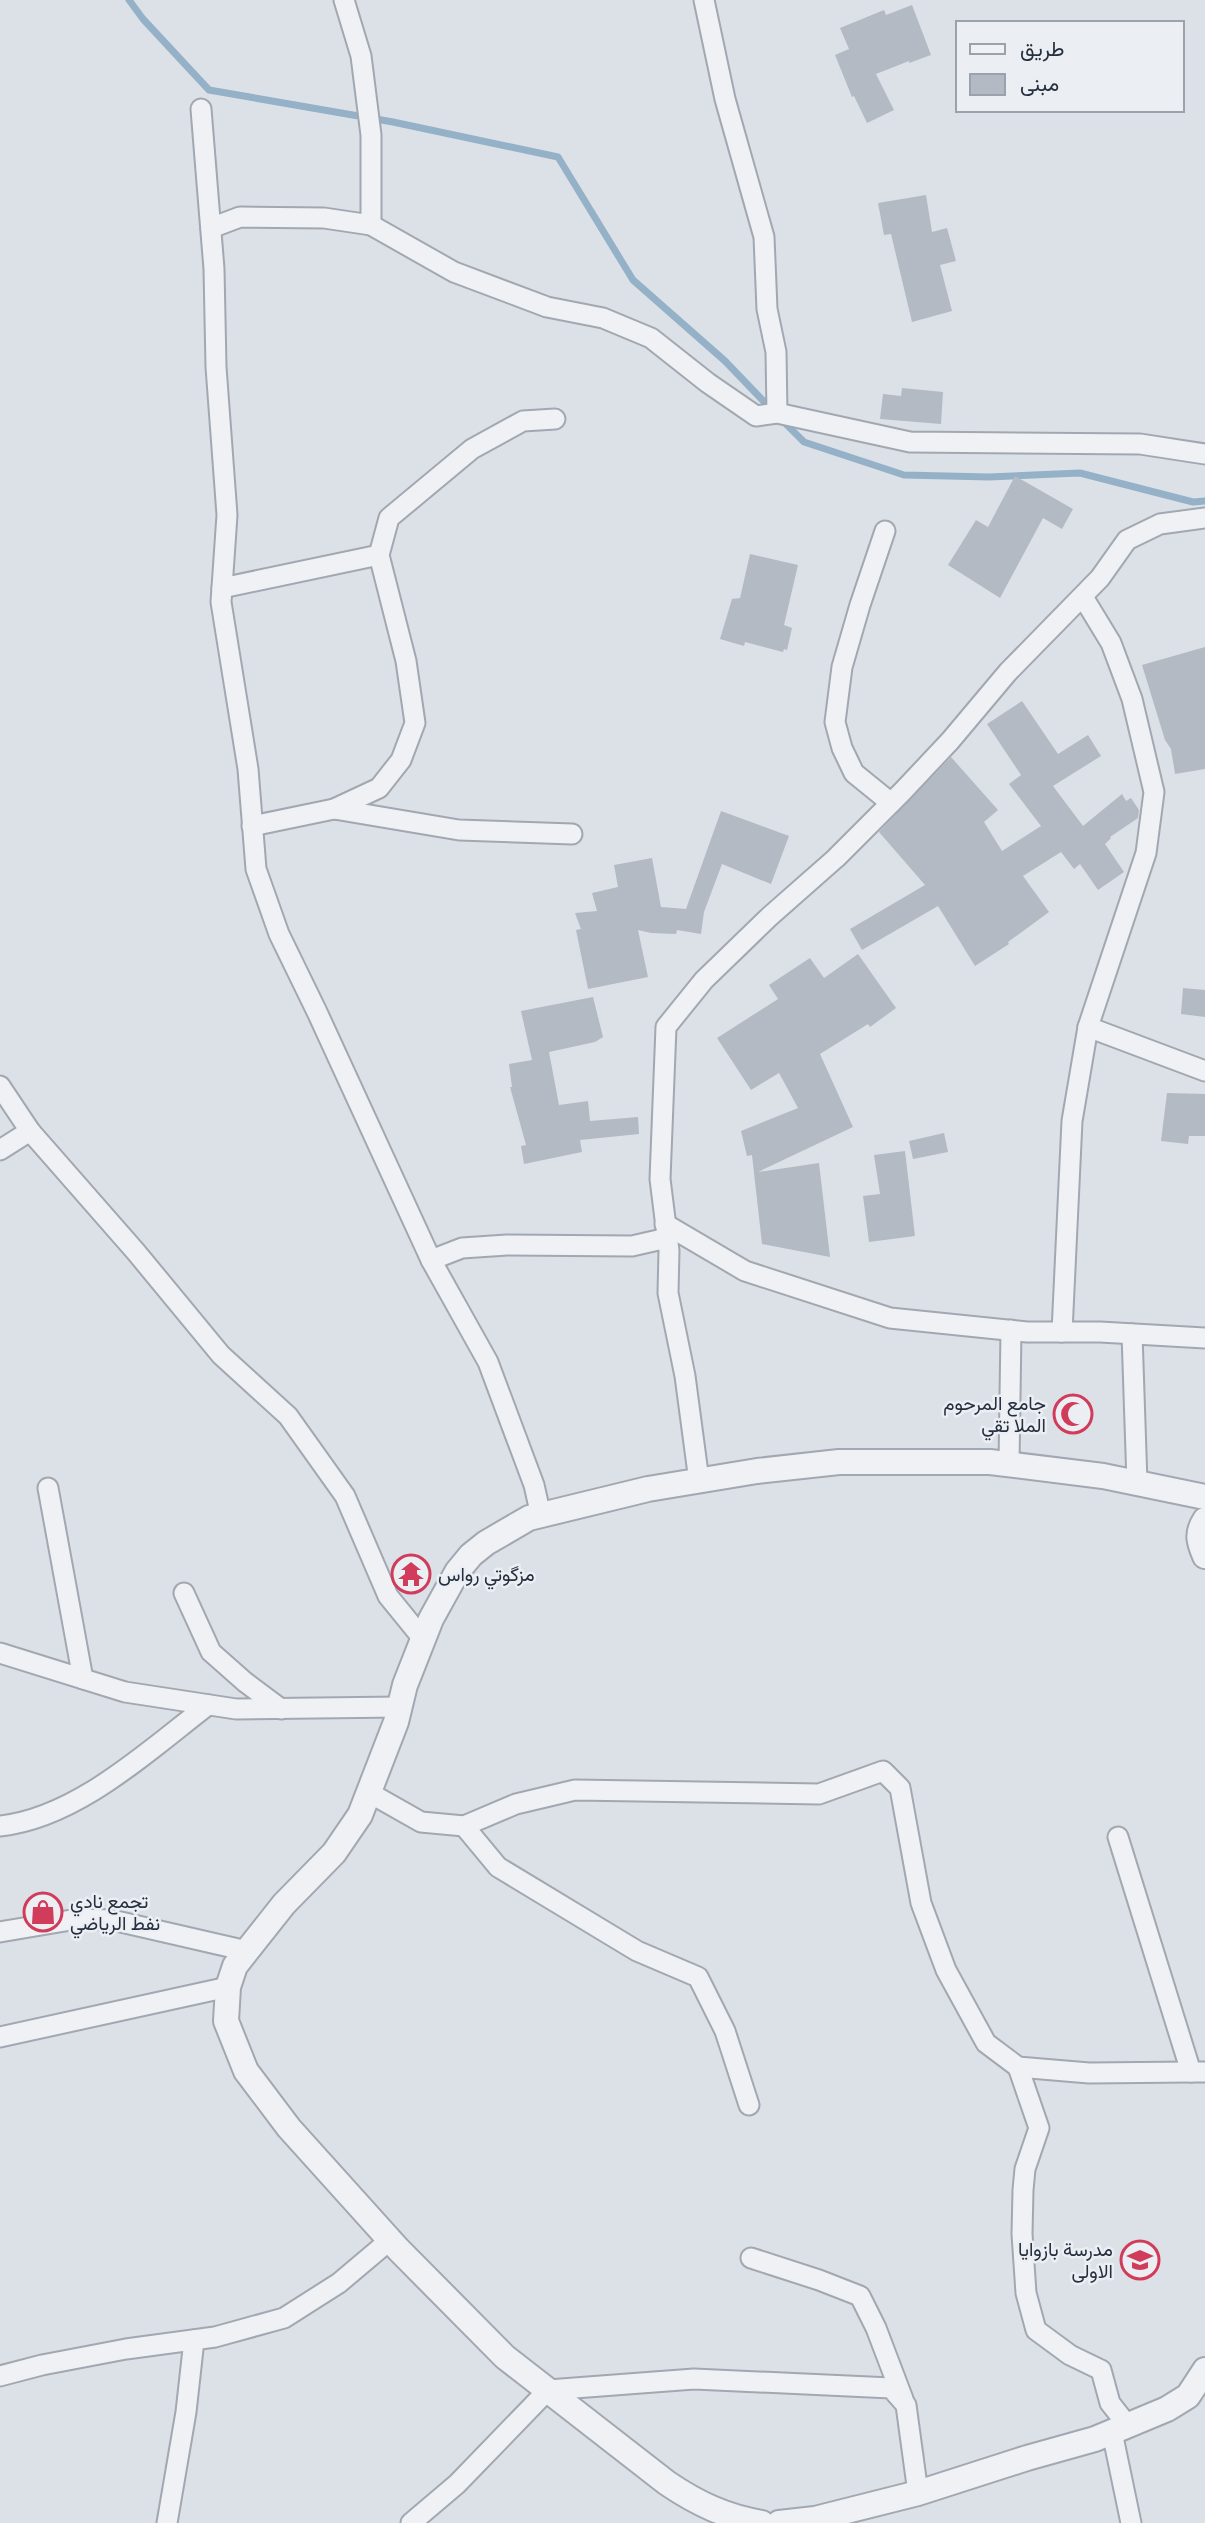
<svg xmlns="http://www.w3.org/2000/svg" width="1205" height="2523" font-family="'Roboto Condensed',Vazirmatn,sans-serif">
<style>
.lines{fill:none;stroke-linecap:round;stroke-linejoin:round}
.stream{stroke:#95b1c8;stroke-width:7}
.building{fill:#b3bac3}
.minor-casing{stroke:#a1a8b1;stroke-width:23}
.tertiary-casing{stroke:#a1a8b1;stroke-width:28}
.minor{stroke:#eff1f5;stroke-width:19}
.tertiary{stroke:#eff1f5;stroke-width:24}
.labels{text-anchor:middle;stroke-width:5;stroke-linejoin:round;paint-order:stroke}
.poi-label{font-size:19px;fill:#252f3d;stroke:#ebeff4;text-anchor:end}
</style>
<rect width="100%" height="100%" fill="#dce1e7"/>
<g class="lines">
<g class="stream">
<path d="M129,0l14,19 66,71 184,32 165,35 75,123 92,81 47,49"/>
<path d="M781,419l23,23 100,33 85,2 91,-4 113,29 12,-1"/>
</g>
</g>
<g class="building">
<path d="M912,5l19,50 -22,8v-2l-33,13 18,36 -27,13 -13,-27 -2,1 -17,-42 14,-6 -9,-21 44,-18 2,5z"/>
<path d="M926,195l6,37 15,-4 9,33 -16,4 12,46 -40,11 -21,-88 -7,1 -6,-32z"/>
<path d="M902,388l41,4 -2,32 -61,-5 3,-25 18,2z"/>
<path d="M1015,476l58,33 -11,20 -19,-11 -43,80 -52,-33 28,-45 12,7z"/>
<path d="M750,554l48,11 -14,60 8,3 -5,22 -3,-1 -1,3 -38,-10 -1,4 -24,-7 12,-40 8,-1z"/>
<path d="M1205,647v122l-30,5 -4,-25 -6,-9 -23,-75z"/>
<path d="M1022,701l36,53 30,-19 13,21 -48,30 30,40 39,-32 4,7 5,-3 8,12 -1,8 -28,19 1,1 -6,6 19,28 -26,18 -18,-26 -6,5 -13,-17 -38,24 26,36 -41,30 1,2 -34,22 -37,-60 -76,44 -12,-21 75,-44 -46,-53 72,-75 47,53 -14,12 18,29 39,-25 -32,-42 12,-9 -34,-51z"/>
<path d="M721,811l68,25 -18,48 -49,-20 -18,48 -3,22 -24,-4 -1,4 -25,-1 -13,-3 10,47 -60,12 -12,-59 5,-1 -6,-16 22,-2 -5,-18 26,-6 -4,-22 38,-7 9,49 25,2z"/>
<path d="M858,954l38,54 -26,19 -2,-3 -48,30 33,73 -95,45 61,-9 11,94 -68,-13 -10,-89 -5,1 -6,-25 57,-23 -19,-35 -28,17 -34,-52 61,-39 -9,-14 41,-27 14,20z"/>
<path d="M1183,988l22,2v27l-24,-3z"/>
<path d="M593,997l10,40 -8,5 -46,10 10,53 29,-4 2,20 48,-4 1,17 -59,6 2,12 -58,12 -3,-18 5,-1 -16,-58h2l-3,-23 23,-4 -11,-49z"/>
<path d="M1167,1093l38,1v42h-16l-1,8 -27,-3z"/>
<path d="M944,1133l4,19 -35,7 -4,-18z"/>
<path d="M905,1151l10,85 -46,6 -6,-46 17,-2 -6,-39z"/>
</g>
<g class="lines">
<defs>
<g id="minor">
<path d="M344,0l17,56 10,79v90"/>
<path d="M704,0l21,99 39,138 3,72 9,43 1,61"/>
<path d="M201,109l13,160 2,98 11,148 -6,87 27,167 8,100 23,65 38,78 114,248 57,102 46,123 7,31"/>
<path d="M211,228l29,-11 84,1 47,7 83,47 93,35 56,11 48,20 57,45 48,33 21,-3 133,29 230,2 65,10"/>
<path d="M885,531l-25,74 -18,62 -7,55 7,26 12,25 37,30"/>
<path d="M222,588l157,-33"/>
<path d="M334,809l125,21 113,4"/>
<path d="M252,826l82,-17 45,-21 22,-28 14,-37 -9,-62 -27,-106 10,-37 83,-69 51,-28 32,-2"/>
<path d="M1088,1027l117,44"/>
<path d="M0,1086l30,45 106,121 85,103 67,61 57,80 43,100 35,43"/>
<path d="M0,1150l30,-19"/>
<path d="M665,1224l80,47 145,47 137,14h73l105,6"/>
<path d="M431,1260l31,-12 45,-3 125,1 35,-8"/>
<path d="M1062,1332l10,-211 16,-94 58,-174 8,-61 -22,-93 -21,-56 -28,-46"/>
<path d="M1132,1334l5,149"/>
<path d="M1009,1464l2,-134"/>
<path d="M699,1481l-14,-105 -17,-83 1,-42 -9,-72 6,-152 38,-47 64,-62 68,-60 66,-66 48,-51 58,-69 92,-94 27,-38 33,-16 45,-6"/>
<path d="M48,1488l35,191"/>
<path d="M184,1593l27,59 34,30 36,27"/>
<path d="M0,1653l125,39 111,17 164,-2"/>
<path d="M368,1792l53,30 43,4 52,-22 59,-14 244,4 64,-23 17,17 21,115 25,67 40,73 32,24 71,6 102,-1"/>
<path d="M0,1826c77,-8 149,-76 208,-121"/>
<path d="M464,1826l34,41 139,84 61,26 27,54 24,74"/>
<path d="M1118,1837l73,235h14"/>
<path d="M0,1932l77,-13 35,1 135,31"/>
<path d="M0,2037l228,-50"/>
<path d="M1018,2067l21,61 -14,41 -2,21 -1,44 4,59 10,37 34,25 31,15 9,33 18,23"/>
<path d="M751,2258l68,22 41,16 16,32 27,71"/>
<path d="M0,2376l42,-11 84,-16 89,-12 69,-19 55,-35 51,-43"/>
<path d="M1112,2432l19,91"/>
<path d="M167,2523l19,-111 8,-72"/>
<path d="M411,2523l46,-39 91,-94 146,-11 197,9 15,17 12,88"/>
</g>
<g id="tertiary">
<path d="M1205,1520c-9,14 -6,22 0,36"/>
<path d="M762,2523c-36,-6 -64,-19 -95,-40l-162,-126 -107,-108 -109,-121 -43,-57 -20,-50 2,-34 7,-21 49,-62 50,-51 26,-38 36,-93 9,-37 26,-66 26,-47 14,-17 15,-12 43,-25 119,-29 109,-18 82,-9h151l113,14 102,21"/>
<path d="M779,2523l36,-4 103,-26 109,-35 68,-19 72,-30 21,-13 17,-26"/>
</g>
</defs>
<use href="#minor" class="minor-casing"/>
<use href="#tertiary" class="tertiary-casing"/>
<use href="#minor" class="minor"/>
<use href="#tertiary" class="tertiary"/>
</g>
<defs>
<symbol id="mosque-ring" viewBox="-11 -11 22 22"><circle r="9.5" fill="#ebeff4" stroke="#d03c5a" stroke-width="1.5"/><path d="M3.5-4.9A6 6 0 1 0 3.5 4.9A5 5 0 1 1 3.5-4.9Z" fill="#d03c5a"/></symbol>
<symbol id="temple-ring" viewBox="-11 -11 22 22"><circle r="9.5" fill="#ebeff4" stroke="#d03c5a" stroke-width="1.5"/><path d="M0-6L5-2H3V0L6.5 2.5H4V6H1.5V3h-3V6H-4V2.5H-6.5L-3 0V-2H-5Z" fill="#d03c5a"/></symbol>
<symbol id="shop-ring" viewBox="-11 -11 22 22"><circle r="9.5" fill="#ebeff4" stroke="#d03c5a" stroke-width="1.5"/><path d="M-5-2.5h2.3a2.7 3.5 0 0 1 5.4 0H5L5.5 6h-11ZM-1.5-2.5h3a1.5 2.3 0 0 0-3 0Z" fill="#d03c5a"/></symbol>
<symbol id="school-ring" viewBox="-11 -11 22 22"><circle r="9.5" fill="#ebeff4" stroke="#d03c5a" stroke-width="1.5"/><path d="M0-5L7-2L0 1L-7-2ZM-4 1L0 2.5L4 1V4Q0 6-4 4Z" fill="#d03c5a"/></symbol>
</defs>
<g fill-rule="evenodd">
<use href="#mosque-ring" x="1051" y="1392" width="44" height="44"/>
<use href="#temple-ring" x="389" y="1552" width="44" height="44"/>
<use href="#shop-ring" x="21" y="1890" width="44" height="44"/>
<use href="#school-ring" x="1118" y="2238" width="44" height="44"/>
</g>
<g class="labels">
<g class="poi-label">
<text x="1046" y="1410">جامع المرحوم<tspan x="1046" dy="22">الملا تقي</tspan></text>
<text x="438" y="1581" text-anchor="start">مزگوتي رواس</text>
<text x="70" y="1908" text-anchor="start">تجمع نادي<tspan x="70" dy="22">نفط الرياضي</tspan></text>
<text x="1113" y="2256">مدرسة بازوايا<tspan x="1113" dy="22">الاولى</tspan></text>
</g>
</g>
<rect x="956" y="21" width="228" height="91" fill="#ebeff4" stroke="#9ca2ab" stroke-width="2"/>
<rect x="970" y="44" width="35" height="10" fill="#eff1f5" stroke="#9ca2ab" stroke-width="2"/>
<text x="1020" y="56" font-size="21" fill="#252f3d">طريق</text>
<rect x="970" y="74" width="35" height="21" fill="#b3bac3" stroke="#9ca2ab" stroke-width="2"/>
<text x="1020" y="91" font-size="21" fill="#252f3d">مبنى</text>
</svg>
